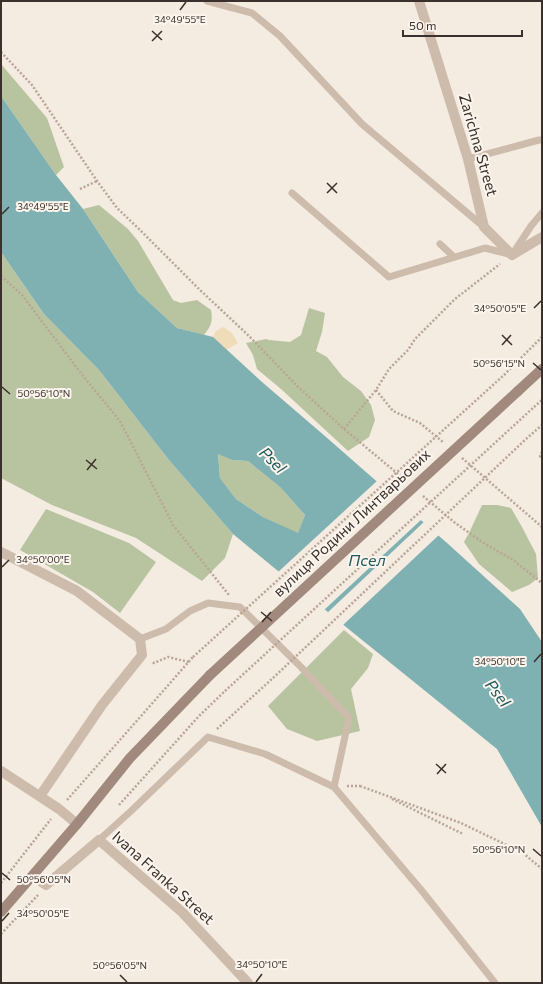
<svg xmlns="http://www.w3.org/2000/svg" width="543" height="984" font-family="Commissioner,sans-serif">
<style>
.green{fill:#b8c4a0}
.sand{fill:#efdcb8}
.water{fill:#7fb0b2;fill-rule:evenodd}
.pier{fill:#f4ebe1}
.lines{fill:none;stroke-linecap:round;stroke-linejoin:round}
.path{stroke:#b9a596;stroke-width:2.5;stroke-dasharray:2 2;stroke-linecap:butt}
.service{stroke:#cdbbac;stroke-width:7}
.minor{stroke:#cdbbac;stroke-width:10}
.secondary{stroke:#a18a7d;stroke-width:10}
.path-bridge{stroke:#b9a596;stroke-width:2.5;stroke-dasharray:2 2;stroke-linecap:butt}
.secondary-bridge{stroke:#a18a7d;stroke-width:10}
.ticks{fill:none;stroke:#3b302b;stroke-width:1.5}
.labels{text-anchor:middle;stroke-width:4;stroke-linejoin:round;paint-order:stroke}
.street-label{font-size:15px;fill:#3b302b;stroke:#fbf5ee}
.water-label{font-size:16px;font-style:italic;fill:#1f5a5e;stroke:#fbf5ee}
.ticks-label{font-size:10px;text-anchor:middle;fill:#3b302b;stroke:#fbf5ee;stroke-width:4;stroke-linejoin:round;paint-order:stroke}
</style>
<rect width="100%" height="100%" fill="#f4ebe1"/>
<g class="green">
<path d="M1,64l46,54 17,49 -8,8 -55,-79z"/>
<path d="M99,205l29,24 10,12 35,59 8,3 16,-3 14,10c2,12 0,16 -7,25l-27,-7 -39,-36 -55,-83z"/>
<path d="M1,252l43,62 55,56 70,90 64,74 -8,24 -23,23 -66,-43 -84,-33 -51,-27z"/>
<path d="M309,308l16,5 -3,19 -6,19 11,6 16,20 18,14 10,14 4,15 -6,17 -21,14 -67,-62 -24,-20 -4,-14 -7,-12 20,-4 3,1 21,2 11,-7z"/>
<path d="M218,453l14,7 16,1 32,26 25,28 -7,19 -35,-17 -27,-18 -16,-21z"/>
<path d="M482,505h15l14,3 11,19 14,27 2,24 -9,7 -17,7 -33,-28 -15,-22 5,-9z"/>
<path d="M46,509l83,34 27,19 -36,51 -27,-21 -73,-42z"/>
<path d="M344,630l29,24 -5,14 -17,21 9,42 -43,10 -30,-12 -19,-23z"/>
</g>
<path class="sand" d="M223,327l9,6 6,10 -12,7 -13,-13 3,-6z"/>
<path class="water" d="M1,96l55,79 27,34 55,83 39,36 36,9 49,45 64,55 121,106 73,66 22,33v185l-45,-78 -146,-118 -118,-97 -64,-74 -70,-90 -55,-56 -43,-62zM218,454l14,6 16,1 32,26 25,28 -7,18 -35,-16 -27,-18 -16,-21z"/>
<g class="pier">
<path d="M378,480l44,39 -99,92 -46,-38z"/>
<path d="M425,521l15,13 -98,92 -16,-12z"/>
</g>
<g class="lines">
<g class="path">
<path d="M1,52l31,33 65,96 20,27 20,19 63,63 49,46 27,28 20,21 48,44 60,50"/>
<path d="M80,189l17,-8"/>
<path d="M1,276l21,19 61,81 37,45 53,104 56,70"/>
<path d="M504,375l38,-38"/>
<path d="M376,390l17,21 27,12 24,20"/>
<path d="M534,407l8,-7"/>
<path d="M344,429l32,-39 13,-21 19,-19 7,-11 40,-40 45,-35"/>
<path d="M526,439l16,-14"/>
<path d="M542,452l-2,4 2,2"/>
<path d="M462,458l80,69"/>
<path d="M423,496l31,26 28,20 31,18 29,23"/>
<path d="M153,662l1,1 14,-6 21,5"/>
<path d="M217,729l56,-51"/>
<path d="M347,786h13"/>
<path d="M360,786l101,37 62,30 19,16"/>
<path d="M392,799l71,35"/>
<path d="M67,800l126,-143"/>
<path d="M119,805l80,-89 26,-25"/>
<path d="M1,883l50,-64"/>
<path d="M1,934l37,-39"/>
</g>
<g class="service">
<path d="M207,1l45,12 28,23 82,88 122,103"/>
<path d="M468,159l71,-19h3"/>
<path d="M292,193l97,84 96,-29 27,7 19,-29 11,-13"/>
<path d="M440,244l14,13"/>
<path d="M140,639l26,-10 24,-18 18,-8 32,4 61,60 48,51 -15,69"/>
<path d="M99,840l32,-29 77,-74 57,17 69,33 88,104 73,92"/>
</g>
<g class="minor">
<path d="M419,1l49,158 16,68 28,28 30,-18"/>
<path d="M1,552l76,39 63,48 2,16 -40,50 -62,91"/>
<path d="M1,771l58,38 18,15"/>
<path d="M33,876l13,9 53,-45 83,72 66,71"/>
</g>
<g class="secondary">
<path d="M518,391l24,-22"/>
<path d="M1,912l76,-88 53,-66 80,-83"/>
</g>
<g class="path-bridge">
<path d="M193,657l311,-282"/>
<path d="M273,678l253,-239"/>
<path d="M225,691l309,-284"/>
</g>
<path class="secondary-bridge" d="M210,675l308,-284"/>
</g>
<path class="ticks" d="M180,10l6,-8M152,31l10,9M152,41l10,-10M327,183l10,10M327,193l10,-10M2,214l7,-7M534,308l7,-7M502,335l10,10M502,345l9,-10M533,363l8,7M2,387l8,7M86,460l11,9M87,470l9,-11M2,567l7,-7M261,612l11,9M262,622l9,-10M534,662l7,-8M436,764l10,9M437,774l9,-10M533,849l8,7M2,873l8,7M2,921l7,-8M120,975l7,7M256,982l6,-8"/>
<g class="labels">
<g class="street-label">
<text transform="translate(478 145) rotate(74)" y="5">Zarichna Street</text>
<text transform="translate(352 523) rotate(-43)" y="5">вулиця Родини Линтварьових</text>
<text transform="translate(163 878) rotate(42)" y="5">Ivana Franka Street</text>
</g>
<g class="water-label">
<text transform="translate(273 460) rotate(45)" y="6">Psel</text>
<text x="367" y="566">Псел</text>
<text transform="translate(498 693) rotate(52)" y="6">Psel</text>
</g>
</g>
<g class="ticks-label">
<text x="180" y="23">34°49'55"E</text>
<text x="43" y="210">34°49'55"E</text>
<text x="500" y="312">34°50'05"E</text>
<text x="499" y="367">50°56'15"N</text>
<text x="44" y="397">50°56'10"N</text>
<text x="43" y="563">34°50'00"E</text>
<text x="500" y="665">34°50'10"E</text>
<text x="499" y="853">50°56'10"N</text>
<text x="44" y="883">50°56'05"N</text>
<text x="43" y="917">34°50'05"E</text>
<text x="262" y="968">34°50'10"E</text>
<text x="120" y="969">50°56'05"N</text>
</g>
<rect width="543" height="984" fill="none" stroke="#3b302b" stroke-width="4"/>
<path d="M403 30v6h119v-6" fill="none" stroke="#3b302b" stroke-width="2"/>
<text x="409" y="30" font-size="12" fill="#3b302b" stroke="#fbf5ee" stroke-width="3" paint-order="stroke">50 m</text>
</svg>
